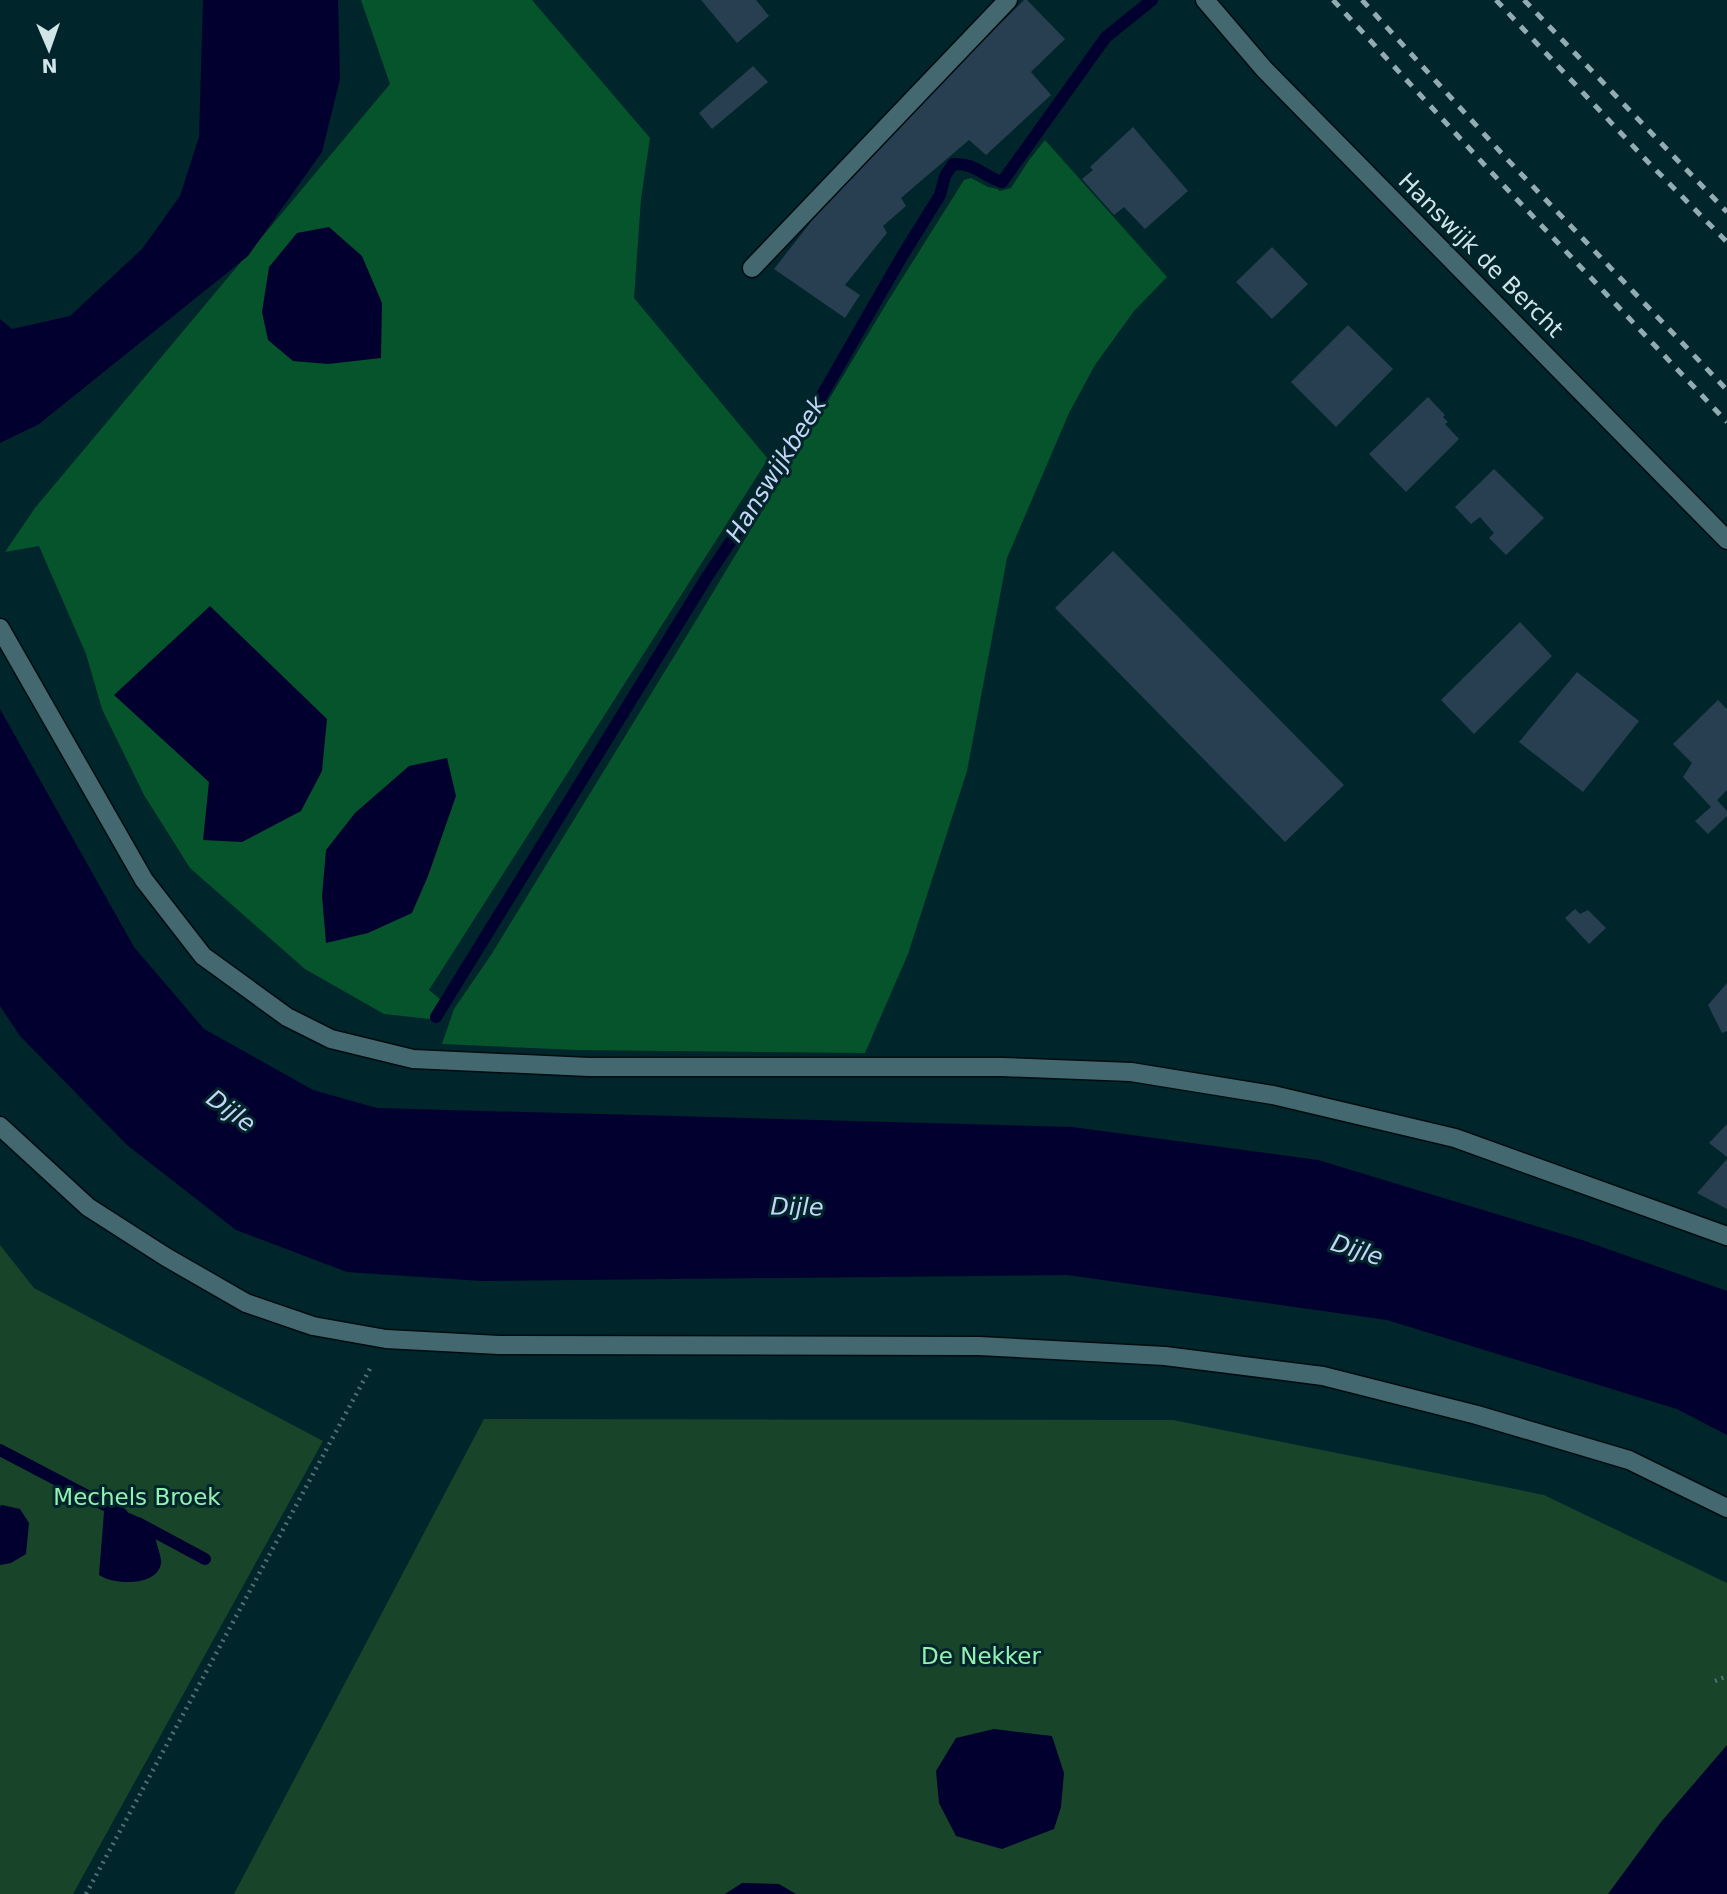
<svg xmlns="http://www.w3.org/2000/svg" width="1727" height="1894" font-family="'DejaVu Sans',sans-serif">
<style>
.green{fill:#184529}
.forest{fill:#06542c}
.water{fill:#02002e}
.lines{fill:none;stroke-linecap:round;stroke-linejoin:round}
.stream{stroke:#02002e;stroke-width:12}
.building{fill:#273f51}
.lane-casing{stroke:#000c0f;stroke-width:21}
.street-casing{stroke:#000c0f;stroke-width:21}
.path{stroke:#516f74;stroke-width:4.5;stroke-dasharray:2 5;stroke-linecap:butt}
.lane{stroke:#446870;stroke-width:18}
.street{stroke:#446870;stroke-width:18}
.rail{stroke:#93acb1;stroke-width:5;stroke-dasharray:9 9;stroke-linecap:butt}
.labels{text-anchor:middle;stroke-width:6;stroke-linejoin:round;paint-order:stroke}
.street-label{font-size:23px;fill:#d1e5e9;stroke:#00252b}
.park-label{font-size:23px;fill:#93f1b2;stroke:#00252b}
.water-label{font-size:24px;font-style:italic;fill:#c8d4f7;stroke:#00252b}
</style>
<rect width="100%" height="100%" fill="#00252b"/>
<g class="green">
<path d="M0,1245l34,43 289,153 -250,453h-73z"/>
<path d="M484,1419l689,1 371,75 183,88v311h-1493z"/>
</g>
<g class="forest">
<path d="M361,0h171l118,138 -9,61 -7,99 134,161 -339,531 12,10 -11,19 -46,-5 -79,-45 -115,-101 -46,-73 -42,-86 -16,-55 -47,-108 -34,6 30,-44 355,-424z"/>
<path d="M1045,140l122,137 -33,34 -39,54 -26,48 -62,145 -40,213 -59,183 -43,99 -288,-3 -135,-6 12,-35 37,-54 209,-341 188,-313 76,-121 7,-2 17,9 10,2 1,2 12,-3 18,-28z"/>
</g>
<g class="water">
<path d="M203,0h135l2,79 -18,73 -74,104 -209,168 -39,19v-124l12,10 58,-13 72,-67 38,-53 19,-59z"/>
<path d="M329,227l33,29 20,47 -1,55 -53,6 -35,-3 -25,-21 -6,-28 7,-45 28,-34z"/>
<path d="M210,606l117,113 -5,52 -21,40 -59,31 -39,-2 6,-58 -95,-87z"/>
<path d="M0,709l134,238 70,82 109,61 64,18 695,19 246,33 264,80 145,51v144l-50,-26 -290,-89 -320,-45 -585,6 -135,-9 -111,-42 -109,-85 -107,-109 -20,-30z"/>
<path d="M447,758l9,38 -28,80 -16,37 -44,20 -42,10 -4,-47 4,-46 29,-37 54,-47z"/>
<path d="M2,1505l18,4 9,14 -3,31 -15,9 -11,2v-59z"/>
<path d="M112,1506c9,4 28,10 35,17 6,6 9,17 11,25 1,5 4,11 3,16 -5,23 -47,21 -62,11l5,-63z"/>
<path d="M994,1729l58,7 12,37 -3,34 -7,22 -52,20 -46,-13 -17,-33 -3,-32 20,-33z"/>
<path d="M1727,1745v149h-119l53,-72z"/>
<path d="M742,1883l37,1 17,10h-71z"/>
</g>
<g class="lines">
<g class="stream">
<path d="M436,1017l271,-440 76,-114 118,-205 39,-63 5,-19 8,-12c23,-1 28,11 49,18l104,-145 46,-37"/>
<path d="M0,1450l122,64"/>
<path d="M138,1523l67,36"/>
</g>
</g>
<g class="building">
<path d="M701,0h55l13,16 -32,27z"/>
<path d="M1024,0h3l38,39 -34,33 20,23 -65,60 -17,-15 -68,58 5,8 -23,20 4,7 -42,52 15,10 -15,23 -71,-49 76,-97z"/>
<path d="M753,66l15,16 -56,47 -13,-16z"/>
<path d="M1133,127l55,64 -43,38 -21,-22 -10,8 -32,-36 11,-9 -3,-3z"/>
<path d="M1272,247l36,37 -36,35 -36,-37z"/>
<path d="M1348,325l45,44 -57,58 -45,-45z"/>
<path d="M1428,397l17,18 -2,2 5,5 -3,2 14,15 -53,53 -37,-38z"/>
<path d="M1494,469l50,49 -38,37 -17,-17 5,-5 -14,-16 -9,7 -16,-17z"/>
<path d="M1113,551l231,234 -59,57 -230,-234z"/>
<path d="M1520,622l32,34 -78,78 -33,-34z"/>
<path d="M1577,672l62,49 -56,71 -64,-50z"/>
<path d="M1718,700l9,9v81l-10,10 10,11v5l-19,18 -13,-13 16,-14 -28,-30 9,-14 -19,-19z"/>
<path d="M1575,909l5,5 8,-4 18,18 -17,16 -24,-26z"/>
<path d="M1727,983v48l-5,2 -14,-28z"/>
<path d="M1727,1124v33l-18,-14z"/>
<path d="M1727,1159v50l-30,-16z"/>
</g>
<g class="lines">
<defs>
<g id="lane">
<path d="M0,628l144,252 59,76 84,61 44,22 82,20 176,8h413l129,5 142,23 182,43 272,98"/>
<path d="M0,1126l88,81 78,50 80,46 67,23 73,13 113,6 480,1 186,10 158,20 154,39 152,45 98,48"/>
</g>
<g id="street">
<path d="M1205,0l59,69 463,471"/>
<path d="M752,268l256,-268"/>
</g>
</defs>
<use href="#lane" class="lane-casing"/>
<use href="#street" class="street-casing"/>
<g class="path">
<path d="M1715,1681l12,-5"/>
<path d="M86,1894l286,-529"/>
</g>
<use href="#lane" class="lane"/>
<use href="#street" class="street"/>
<g class="rail">
<path d="M1333,0l158,172 236,250"/>
<path d="M1362,0l143,157 222,233"/>
<path d="M1496,0l152,162 79,80"/>
<path d="M1524,0l203,212"/>
</g>
</g>
<g class="labels">
<g class="street-label">
<text transform="translate(1481 255) rotate(45)" y="8">Hanswijk de Bercht</text>
</g>
<g class="park-label">
<text x="137" y="1505">Mechels Broek</text>
<text x="981" y="1664">De Nekker</text>
</g>
<g class="water-label">
<text transform="translate(776 469) rotate(-58)" y="8">Hanswijkbeek</text>
<text transform="translate(231 1111) rotate(36)" y="8">Dijle</text>
<text transform="translate(797 1207) rotate(1)" y="8">Dijle</text>
<text transform="translate(1357 1250) rotate(18)" y="8">Dijle</text>
</g>
</g>
<g transform="translate(49 49) rotate(178)" stroke="#00252b" stroke-width="5" paint-order="stroke">
<path d="M0-5L12 26L0 18L-12 26Z" fill="#d1e5e9"/>
<text y="-10" font-size="19" font-weight="bold" text-anchor="middle" fill="#d1e5e9">N</text>
</g>
</svg>
